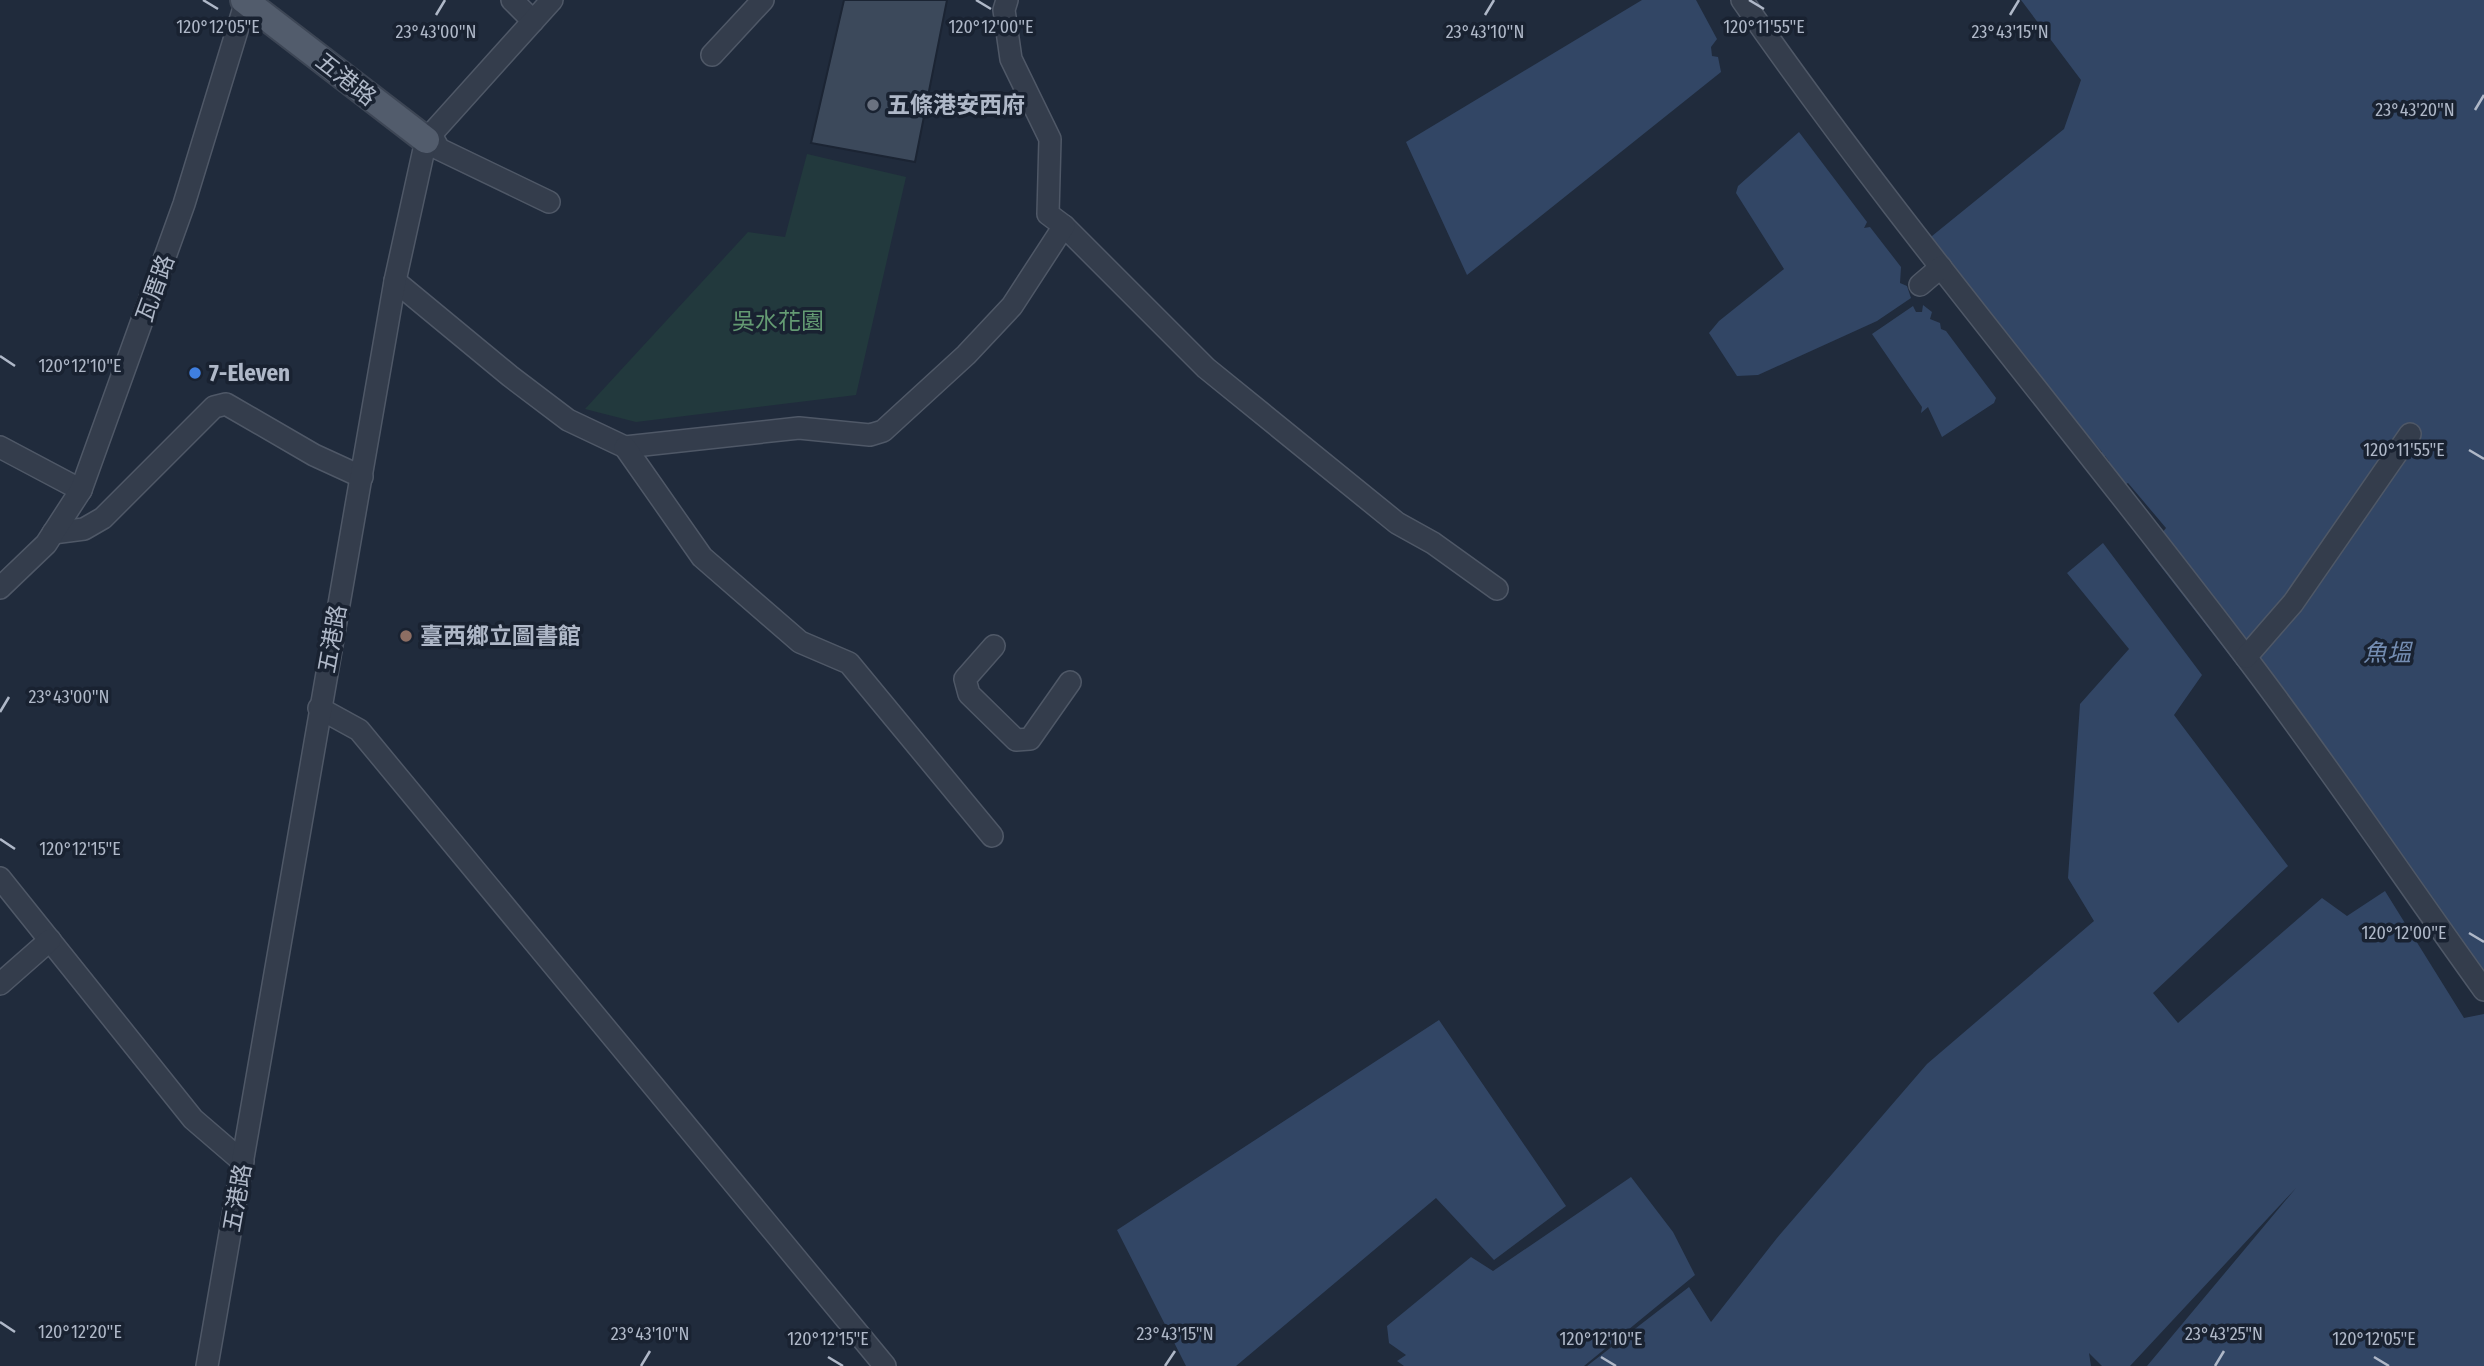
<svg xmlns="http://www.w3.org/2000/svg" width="2484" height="1366" font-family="'Fira Sans Condensed','Noto Sans TC',sans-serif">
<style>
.green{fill:#22393d}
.water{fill:#324665}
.building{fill:#3c495b;stroke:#1b2433;stroke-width:2}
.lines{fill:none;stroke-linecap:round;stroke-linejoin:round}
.minor-casing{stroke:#4f5867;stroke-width:24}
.major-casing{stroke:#3d4655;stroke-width:30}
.minor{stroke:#343d4c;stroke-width:21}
.major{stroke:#525c6c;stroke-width:26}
.ticks{fill:none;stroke:#afb8c8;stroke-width:2.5}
.worship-dot{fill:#6b7280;stroke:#192231;stroke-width:2.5}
.shop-dot{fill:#3f7fe0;stroke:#192231;stroke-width:2.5}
.education-dot{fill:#8d6e63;stroke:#192231;stroke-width:2.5}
.labels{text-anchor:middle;stroke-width:7;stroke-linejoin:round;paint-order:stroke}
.street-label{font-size:23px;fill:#afb8c8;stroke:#192231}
.poi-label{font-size:23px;font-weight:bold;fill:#afb8c8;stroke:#192231;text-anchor:start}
.park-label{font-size:23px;fill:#649b73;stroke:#192231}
.water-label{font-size:24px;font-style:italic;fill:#748db2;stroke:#192231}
.ticks-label{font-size:18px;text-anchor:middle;fill:#afb8c8;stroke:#192231;stroke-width:7;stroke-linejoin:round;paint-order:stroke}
</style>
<rect width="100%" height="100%" fill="#202b3c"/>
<path class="green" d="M807,154l99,23 -50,218 -220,27 -51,-13 163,-177 37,5z"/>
<g class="water">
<path d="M1642,0h54l21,39 -6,8 1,9 6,1 3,15 -254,203 -61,-133z"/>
<path d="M2021,0h463v984l-336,-434 18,-22 -38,-45 -4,2 -19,-20 4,-4 -4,-5h-7l4,-4 -23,-27h-3l-2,-6 -158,-170 148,-120 17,-49z"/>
<path d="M1799,132l68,90 -3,6 6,-1 31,40 -1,16 7,3 4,12 -34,23 -119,54 -21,1 -28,-43 10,-12 65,-52 -48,-76 2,-7z"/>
<path d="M1923,305l9,7 -2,7 10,4 1,6 5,2 50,67 -2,5 -52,34 -14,-30 -7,6 1,-6 -50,-73 41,-28 3,6h6z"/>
<path d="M2103,543l99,132 -28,40 114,151 -135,127 25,30 144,-125 25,18 38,-25 79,127 20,-4v352h-337l149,-178 -166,178h-28l-13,-13 2,13h-504l102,-79 22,35 66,-84 150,-174 167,-143 -26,-43 12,-174 49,-55 -62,-76z"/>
<path d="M1439,1020l127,186 -72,54 -58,-62 -200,168h-50l-69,-136z"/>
<path d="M1631,1177l42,55 22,43 -111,91h-180l-7,-5 9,-6 -17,-12 -2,-17 84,-69 22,14z"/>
</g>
<path class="building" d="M844,0h103l-32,162 -104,-19z"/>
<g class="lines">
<defs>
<g id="minor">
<path d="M512,0l21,21"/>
<path d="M1742,0c157,226 337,436 503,656 83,109 159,223 239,334"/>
<path d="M712,55l51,-55"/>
<path d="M431,135l8,14 110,53"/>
<path d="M1064,226l142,142 191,155 36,20 64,46"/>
<path d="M395,281l115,95 58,44 57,27 174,-19 71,7 13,-4 83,-76 46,-49 52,-80 -16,-12 2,-75 -39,-80 -7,-49 3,-10"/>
<path d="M1920,285l21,-18"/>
<path d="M0,447l81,43"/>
<path d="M625,447l77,110 98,85 49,21 143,173"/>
<path d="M53,533l31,-4 19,-11 111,-111 12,-3 88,51 48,22"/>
<path d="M0,588l46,-44 35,-54 103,-286 62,-203"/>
<path d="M994,646l-29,33 4,15 47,46 14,-1 40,-57"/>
<path d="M2246,657l47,-54 117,-169"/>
<path d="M319,708l40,22 526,636"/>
<path d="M0,878l193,241 50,43"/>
<path d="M0,984l50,-44"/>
<path d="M207,1366l188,-1085 31,-141 126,-140"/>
</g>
<path id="major" d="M244,0l182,140"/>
</defs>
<use href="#minor" class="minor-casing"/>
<use href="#major" class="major-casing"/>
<use href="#minor" class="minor"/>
<use href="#major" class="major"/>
</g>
<path class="ticks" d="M203,0l15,9M976,0l15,9M1749,0l15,9M436,15l9,-15M1485,15l9,-15M2010,15l9,-15M2475,110l9,-15M0,356l15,10M2469,450l15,9M0,712l9,-15M0,839l15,10M2469,933l15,9M0,1322l15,10M828,1357l15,9M1601,1357l15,9M2374,1357l15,9M641,1366l9,-15M1165,1366l10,-15M2215,1366l9,-15"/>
<circle class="worship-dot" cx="873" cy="105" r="7"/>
<circle class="shop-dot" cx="195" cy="373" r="7"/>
<circle class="education-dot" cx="406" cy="636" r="7"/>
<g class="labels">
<g class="street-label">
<text transform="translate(346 79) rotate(38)" y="8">五港路</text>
<text transform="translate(155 288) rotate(-70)" y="8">瓦厝路</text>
<text transform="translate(332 639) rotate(-80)" y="8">五港路</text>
<text transform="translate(237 1198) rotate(-80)" y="8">五港路</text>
</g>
<g class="poi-label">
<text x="887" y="113">五條港安西府</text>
<text x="209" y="381">7-Eleven</text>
<text x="420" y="644">臺西鄉立圖書館</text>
</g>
<g class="park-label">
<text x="778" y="329">吳水花園</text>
</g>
<g class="water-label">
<text x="2387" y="661">魚塭</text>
</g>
</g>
<g class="ticks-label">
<text x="218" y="33">120°12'05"E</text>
<text x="991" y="33">120°12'00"E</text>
<text x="1764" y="33">120°11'55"E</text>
<text x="436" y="38">23°43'00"N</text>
<text x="1485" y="38">23°43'10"N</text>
<text x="2010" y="38">23°43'15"N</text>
<text x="2415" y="116">23°43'20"N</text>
<text x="80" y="372">120°12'10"E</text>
<text x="2404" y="456">120°11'55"E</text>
<text x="69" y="703">23°43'00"N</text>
<text x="80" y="855">120°12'15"E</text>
<text x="2404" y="939">120°12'00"E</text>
<text x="80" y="1338">120°12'20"E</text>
<text x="650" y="1340">23°43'10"N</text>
<text x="1175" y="1340">23°43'15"N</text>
<text x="2224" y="1340">23°43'25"N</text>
<text x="828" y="1345">120°12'15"E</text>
<text x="1601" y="1345">120°12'10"E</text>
<text x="2374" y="1345">120°12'05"E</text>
</g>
</svg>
